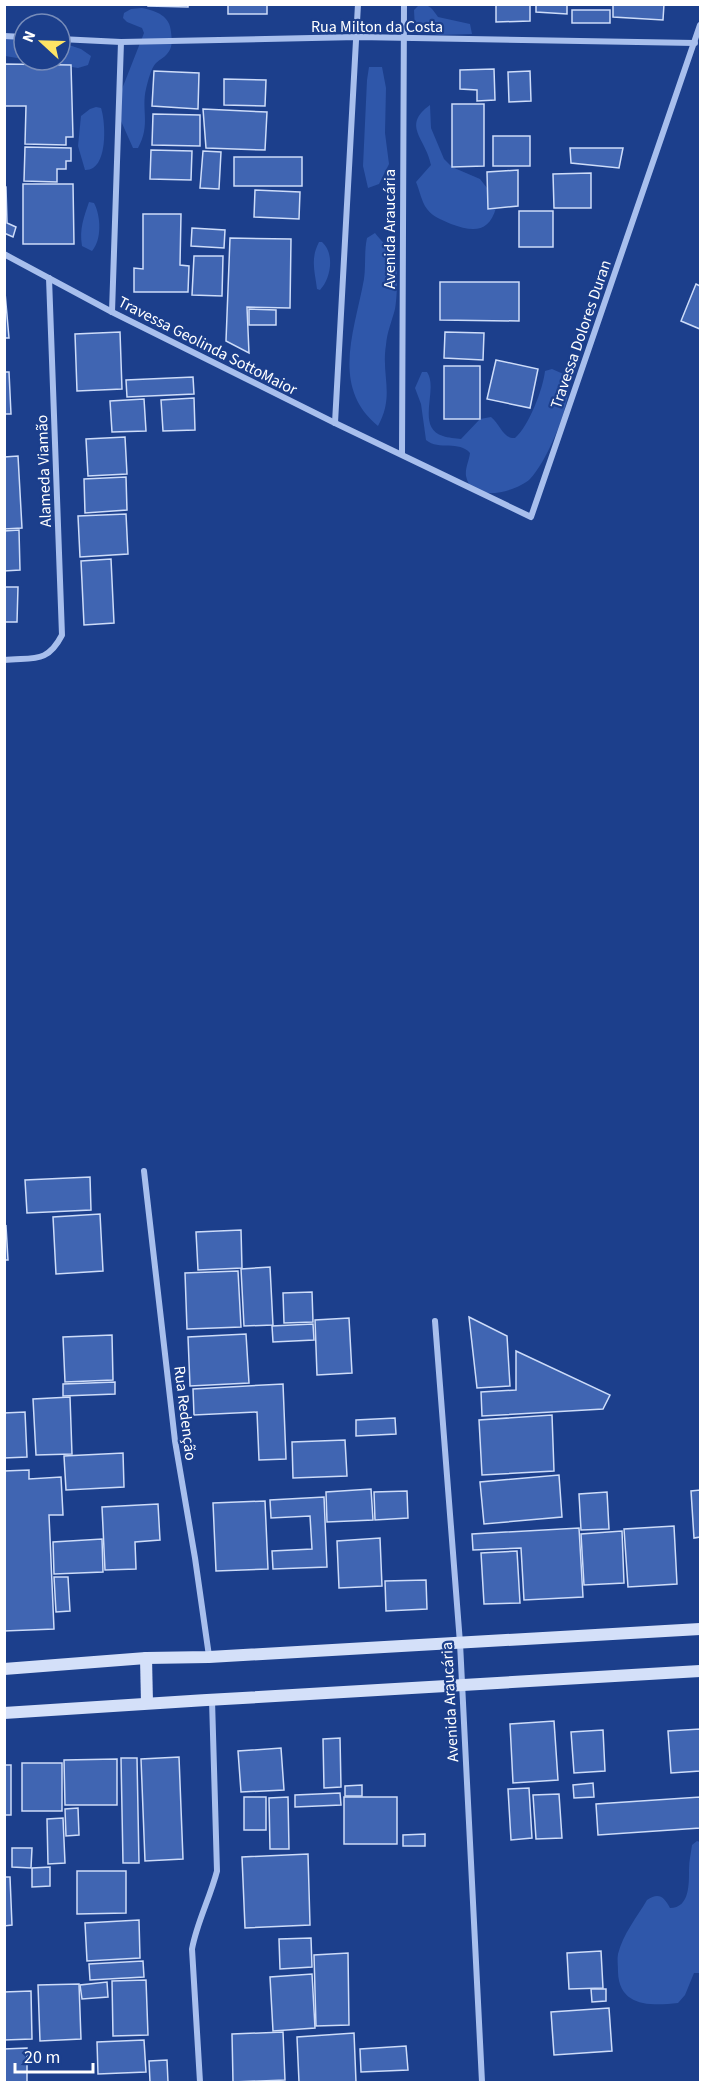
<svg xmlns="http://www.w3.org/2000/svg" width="705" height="2087" font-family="'Source Sans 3',sans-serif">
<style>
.green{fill:#2f57aa}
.building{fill:#4065b2;stroke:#cddcf9;stroke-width:1.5}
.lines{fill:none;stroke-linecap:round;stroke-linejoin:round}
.street{stroke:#a8bfed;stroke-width:6}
.secondary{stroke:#d4e0f9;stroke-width:12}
.labels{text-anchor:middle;stroke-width:4.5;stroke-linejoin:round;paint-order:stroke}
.street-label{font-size:16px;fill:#fff;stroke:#1c3f8c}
</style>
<rect width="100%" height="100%" fill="#1c3f8c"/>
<g class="green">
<path d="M419,5c11,-1 13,4 19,12l32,7 2,10 -33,1 -24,-5 -1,-20z"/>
<path d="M142,8c15,3 28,8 29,24 1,9 2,15 -4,22 -3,4 -7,5 -11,9 -5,5 -8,18 -10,26 -5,21 5,36 -8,59h-5l-12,-27 1,-32 22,-56 -2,-5 -15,-6 -4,-4 1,-5 7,-4z"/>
<path d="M4,33l20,5v22h36v-18l21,7 10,7 -3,9 -10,3 -73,-12z"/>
<path d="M369,67h13l4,21 -1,45 4,31 -10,20 -11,4 -5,-22 4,-86z"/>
<path d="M430,105l1,23 13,31 8,8 28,12 7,9 3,11 6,9c-7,25 -23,24 -45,16 -9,-4 -18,-7 -24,-15 -6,-8 -7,-18 -11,-27l15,-17c-5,-27 -30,-39 -1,-60z"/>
<path d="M96,107l5,1c5,15 7,63 -16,62l-7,-24 3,-30 9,-7z"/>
<path d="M89,202l5,1c7,13 8,37 -2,48l-10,-5c-3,-17 2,-29 7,-44z"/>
<path d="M375,233c7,9 19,19 21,30 2,11 1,35 -1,46 -3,12 -8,23 -9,36 -5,31 9,50 -8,81 -48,-39 -23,-96 -14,-147 2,-14 0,-27 3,-41z"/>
<path d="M319,242h3c13,11 9,37 -2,48l-3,-1c-2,-17 -7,-30 2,-47z"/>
<path d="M552,369l16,7c6,23 -21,86 -38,103 -14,13 -59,25 -64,-3 -1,-8 3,-15 4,-23 -11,-13 -31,-2 -44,-13l-5,-36 -6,-16 7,-16h5c12,17 -12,55 16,64 5,2 13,2 18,3l19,-20 11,-2c9,7 12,22 24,21 14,-12 28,-49 30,-67z"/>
<path d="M697,1841l3,1v131h-6l-9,22 -7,8c-27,3 -59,4 -60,-31 0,-6 -1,-13 0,-18 5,-20 19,-37 29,-54 12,-8 17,-3 23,8 20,0 19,-25 19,-39 0,-8 2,-16 3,-24z"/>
</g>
<g class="building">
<path d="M148,4h40v3l-40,-1z"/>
<rect x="228" y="4" width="39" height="10"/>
<path d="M496,4h34v17l-34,1z"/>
<path d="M536,4h31v10l-31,-2z"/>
<path d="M613,4h51l-1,16 -50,-3z"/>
<rect x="572" y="10" width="38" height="13"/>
<path d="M4,64l67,1 2,72h-7v8l-41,-1 1,-38h-22z"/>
<path d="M494,69l1,31 -18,1v-11l-17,-1v-19z"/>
<path d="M154,71l45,2 -1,36 -46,-3z"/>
<path d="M530,71l1,30 -22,1 -1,-30z"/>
<path d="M224,79l42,1 -1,26 -41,-1z"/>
<path d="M452,104h32v62l-32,1z"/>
<path d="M203,109l64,3 -2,38 -59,-2z"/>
<path d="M153,114l47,1v31l-48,-1z"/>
<rect x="493" y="136" width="37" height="30"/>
<path d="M25,147l46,1v13h-5v8h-9v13l-33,-1z"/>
<path d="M570,148h53l-4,20 -48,-5z"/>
<path d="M151,150l41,1 -1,29 -41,-1z"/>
<path d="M203,151l18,1 -2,37 -19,-1z"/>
<rect x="234" y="157" width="68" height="29"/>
<path d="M518,170v36l-30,3 -1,-37z"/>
<path d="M591,173v35h-37l-1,-34z"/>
<path d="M23,184h50l1,60h-51z"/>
<path d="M4,187h2l1,36 9,4 -3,10 -9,-4z"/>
<path d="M255,190l45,2 -1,27 -45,-2z"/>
<rect x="519" y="211" width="34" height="36"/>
<path d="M143,214h38l-1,51 9,1 -1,26h-54v-24l9,1z"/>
<path d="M192,228l33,2 -1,18 -33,-2z"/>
<path d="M230,238l61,1 -1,69 -43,-1 2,46 -23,-12z"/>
<path d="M194,256h29l-1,40 -30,-1z"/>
<path d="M4,281l5,57h-5z"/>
<path d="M440,282h79v39l-79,-1z"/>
<path d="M696,284l4,2v43l-19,-8z"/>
<path d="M249,309l27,1v15h-27z"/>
<path d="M120,332l2,57 -45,2 -2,-57z"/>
<path d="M445,332l39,1 -1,27 -39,-2z"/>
<path d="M496,360l42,9 -8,39 -43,-9z"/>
<rect x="444" y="366" width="36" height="53"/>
<path d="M4,372h5l2,42h-7z"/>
<path d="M193,377l1,17 -67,3 -1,-17z"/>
<path d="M194,398l1,32 -32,1 -2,-31z"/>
<path d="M144,399l2,32 -34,1 -2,-31z"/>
<path d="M125,437l2,37 -39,2 -2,-37z"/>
<path d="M18,456l4,72 -18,1v-72z"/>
<path d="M126,477l1,33 -42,3 -1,-34z"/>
<path d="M126,514l2,40 -48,3 -2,-41z"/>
<path d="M19,530l1,40 -16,1v-40z"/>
<path d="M111,559l3,64 -30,2 -3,-64z"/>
<path d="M4,587h14l-1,35h-13z"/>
<path d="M90,1177l1,33 -64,3 -2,-33z"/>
<path d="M100,1214l3,57 -47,3 -3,-57z"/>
<path d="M6,1226l2,34h-4v-33z"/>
<path d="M241,1230l1,38 -44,2 -2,-38z"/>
<path d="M270,1267l3,58 -29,1 -3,-57z"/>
<path d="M238,1271l3,56 -54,2 -2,-56z"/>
<path d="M312,1292l1,30 -29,1 -1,-30z"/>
<path d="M469,1317l38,19 3,50 -33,2z"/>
<path d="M349,1318l3,55 -35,2 -2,-55z"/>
<path d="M313,1324l1,16 -41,2 -1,-16z"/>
<path d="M246,1334l3,49 -59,3 -2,-49z"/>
<path d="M112,1335l1,45 -48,2 -2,-45z"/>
<path d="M516,1351l94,44 -7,14 -121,7 -1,-24 35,-2z"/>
<path d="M115,1382v12l-52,2v-12z"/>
<path d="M283,1384l3,75 -27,1 -2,-48 -63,3 -1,-26z"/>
<path d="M70,1397l2,57 -36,1 -3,-56z"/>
<path d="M25,1412l2,45 -23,1v-45z"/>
<path d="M552,1415l2,56 -72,4 -3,-55z"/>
<path d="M395,1418l1,16 -40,2v-16z"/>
<path d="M345,1440l2,36 -54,2 -1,-36z"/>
<path d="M123,1453l1,34 -58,3 -2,-34z"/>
<path d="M29,1470v9l32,-2 2,38h-14l5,114 -50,2v-160z"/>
<path d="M559,1475l3,42 -78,7 -4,-42z"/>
<path d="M371,1489l2,31 -46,2 -1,-30z"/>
<path d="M700,1490v47l-6,1 -3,-47z"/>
<path d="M407,1491l1,27 -33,2 -1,-28z"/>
<path d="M607,1492l2,37 -28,1 -2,-36z"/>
<path d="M324,1497l3,70 -54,2 -1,-18 40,-2 -2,-33 -39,2 -1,-18z"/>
<path d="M265,1501l3,68 -52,2 -3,-68z"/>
<path d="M158,1504l2,36 -25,2 1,27 -31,1 -3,-63z"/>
<path d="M674,1526l3,58 -49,3 -4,-58z"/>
<path d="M579,1528l4,69 -59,3 -3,-52 -48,2 -1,-16z"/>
<path d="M622,1531l2,52 -40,2 -3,-51z"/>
<path d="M380,1538l2,48 -43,2 -2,-47z"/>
<path d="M102,1539l1,33 -49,2 -1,-32z"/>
<path d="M517,1551l3,52 -36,1 -3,-51z"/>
<path d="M54,1577h14l2,34 -14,1z"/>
<path d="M426,1580l1,29 -41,2 -1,-30z"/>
<path d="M554,1721l4,59 -45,3 -3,-59z"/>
<path d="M700,1729v42l-29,2 -3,-42z"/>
<path d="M603,1730l2,41 -31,2 -3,-41z"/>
<path d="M340,1738l1,49 -17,1 -1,-49z"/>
<path d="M281,1748l3,42 -43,2 -3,-41z"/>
<path d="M179,1757l4,102 -38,2 -4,-102z"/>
<path d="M121,1758h16l2,105h-16z"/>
<path d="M117,1759v46h-52l-1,-45z"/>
<rect x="22" y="1763" width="40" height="48"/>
<rect x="4" y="1765" width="7" height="50"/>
<path d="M593,1783l1,14 -20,1 -1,-13z"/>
<path d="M362,1785v11h-17v-10z"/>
<path d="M529,1788l3,50 -21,2 -3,-51z"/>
<path d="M340,1793l1,12 -46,2v-12z"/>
<path d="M559,1794l3,44 -26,1 -3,-44z"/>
<rect x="244" y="1797" width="22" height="33"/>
<path d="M288,1797l1,52h-19l-1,-51z"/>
<rect x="344" y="1797" width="53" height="47"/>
<path d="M700,1797v31l-102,7 -2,-31z"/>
<path d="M78,1808l1,27 -13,1 -1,-27z"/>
<path d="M63,1818l2,45 -17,1 -1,-45z"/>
<path d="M425,1834v12h-22v-11z"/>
<path d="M12,1848h20l-1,20 -19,-1z"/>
<path d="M308,1854l2,71 -65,3 -3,-71z"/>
<path d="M50,1867v19l-18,1v-19z"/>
<path d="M77,1871h49v42l-49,1z"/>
<path d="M4,1877h6l2,48 -8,1z"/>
<path d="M139,1920l1,38 -53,3 -2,-38z"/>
<path d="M311,1938l1,29 -32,2 -1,-30z"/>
<path d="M601,1951l2,37 -34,1 -2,-36z"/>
<path d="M348,1953l1,72 -33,1 -2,-71z"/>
<path d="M143,1961l1,16 -54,3 -1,-16z"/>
<path d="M312,1974l3,54 -42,3 -3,-54z"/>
<path d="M146,1980l2,55 -35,1 -1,-55z"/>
<path d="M107,1982l1,15 -26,2 -2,-14z"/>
<path d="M79,1984l2,55 -41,2 -2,-56z"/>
<path d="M591,1989h15v12l-14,1z"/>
<path d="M31,1991l1,48 -28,1v-48z"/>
<path d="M609,2008l3,43 -58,4 -3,-43z"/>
<path d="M283,2032l2,48 -52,2 -1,-48z"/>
<path d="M354,2033l2,49h-57l-2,-45z"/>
<path d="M144,2040l2,32 -48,2 -1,-32z"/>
<path d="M406,2046l2,24 -47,2 -1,-23z"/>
<path d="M27,2048v34h-23v-33z"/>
<path d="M167,2060l1,22h-18l-1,-21z"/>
</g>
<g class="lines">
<g class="street">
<path d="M4,36l20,1"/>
<path d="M60,39l61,3 237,-5 337,6"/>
<path d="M4,254l108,58 223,111 196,94 169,-492"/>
<path d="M112,312l9,-270"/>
<path d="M335,423l23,-419"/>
<path d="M402,454l2,-450"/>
<path d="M4,660c30,-3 43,4 58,-25l-13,-357"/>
<path d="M144,1171l31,270 20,117 14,98"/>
<path d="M435,1321l25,322 22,439"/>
<path d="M200,2082l-8,-133c5,-27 18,-51 25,-78l-5,-171"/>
</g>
<g class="secondary">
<path d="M146,1658l1,45"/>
<path d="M4,1669l142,-11 63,-1 491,-28"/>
<path d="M4,1713c232,-16 465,-27 696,-42"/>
</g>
</g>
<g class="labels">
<g class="street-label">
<text x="377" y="32">Rua Milton da Costa</text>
<text transform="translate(389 229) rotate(-90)" y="6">Avenida Araucária</text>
<text transform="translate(580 334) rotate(-71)" y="6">Travessa Dolores Duran</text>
<text transform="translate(208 345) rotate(27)" y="6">Travessa Geolinda SottoMaior</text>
<text transform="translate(43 471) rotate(-92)" y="6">Alameda Viamão</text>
<text transform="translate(186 1413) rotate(83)" y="6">Rua Redenção</text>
<text transform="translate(449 1702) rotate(-93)" y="6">Avenida Araucária</text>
</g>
</g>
<rect width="705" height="2087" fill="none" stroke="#ffffff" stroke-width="12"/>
<g transform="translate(42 42) rotate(292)"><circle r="28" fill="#1c3f8c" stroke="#778cba" stroke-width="1.5"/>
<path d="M0-4.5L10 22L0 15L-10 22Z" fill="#fee465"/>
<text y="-9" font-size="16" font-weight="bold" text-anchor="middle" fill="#ffffff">N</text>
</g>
<path d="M15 2063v9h78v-9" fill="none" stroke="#ffffff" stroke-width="3"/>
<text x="24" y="2063" font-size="18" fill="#ffffff" stroke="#1c3f8c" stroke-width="4.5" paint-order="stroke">20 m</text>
</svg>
